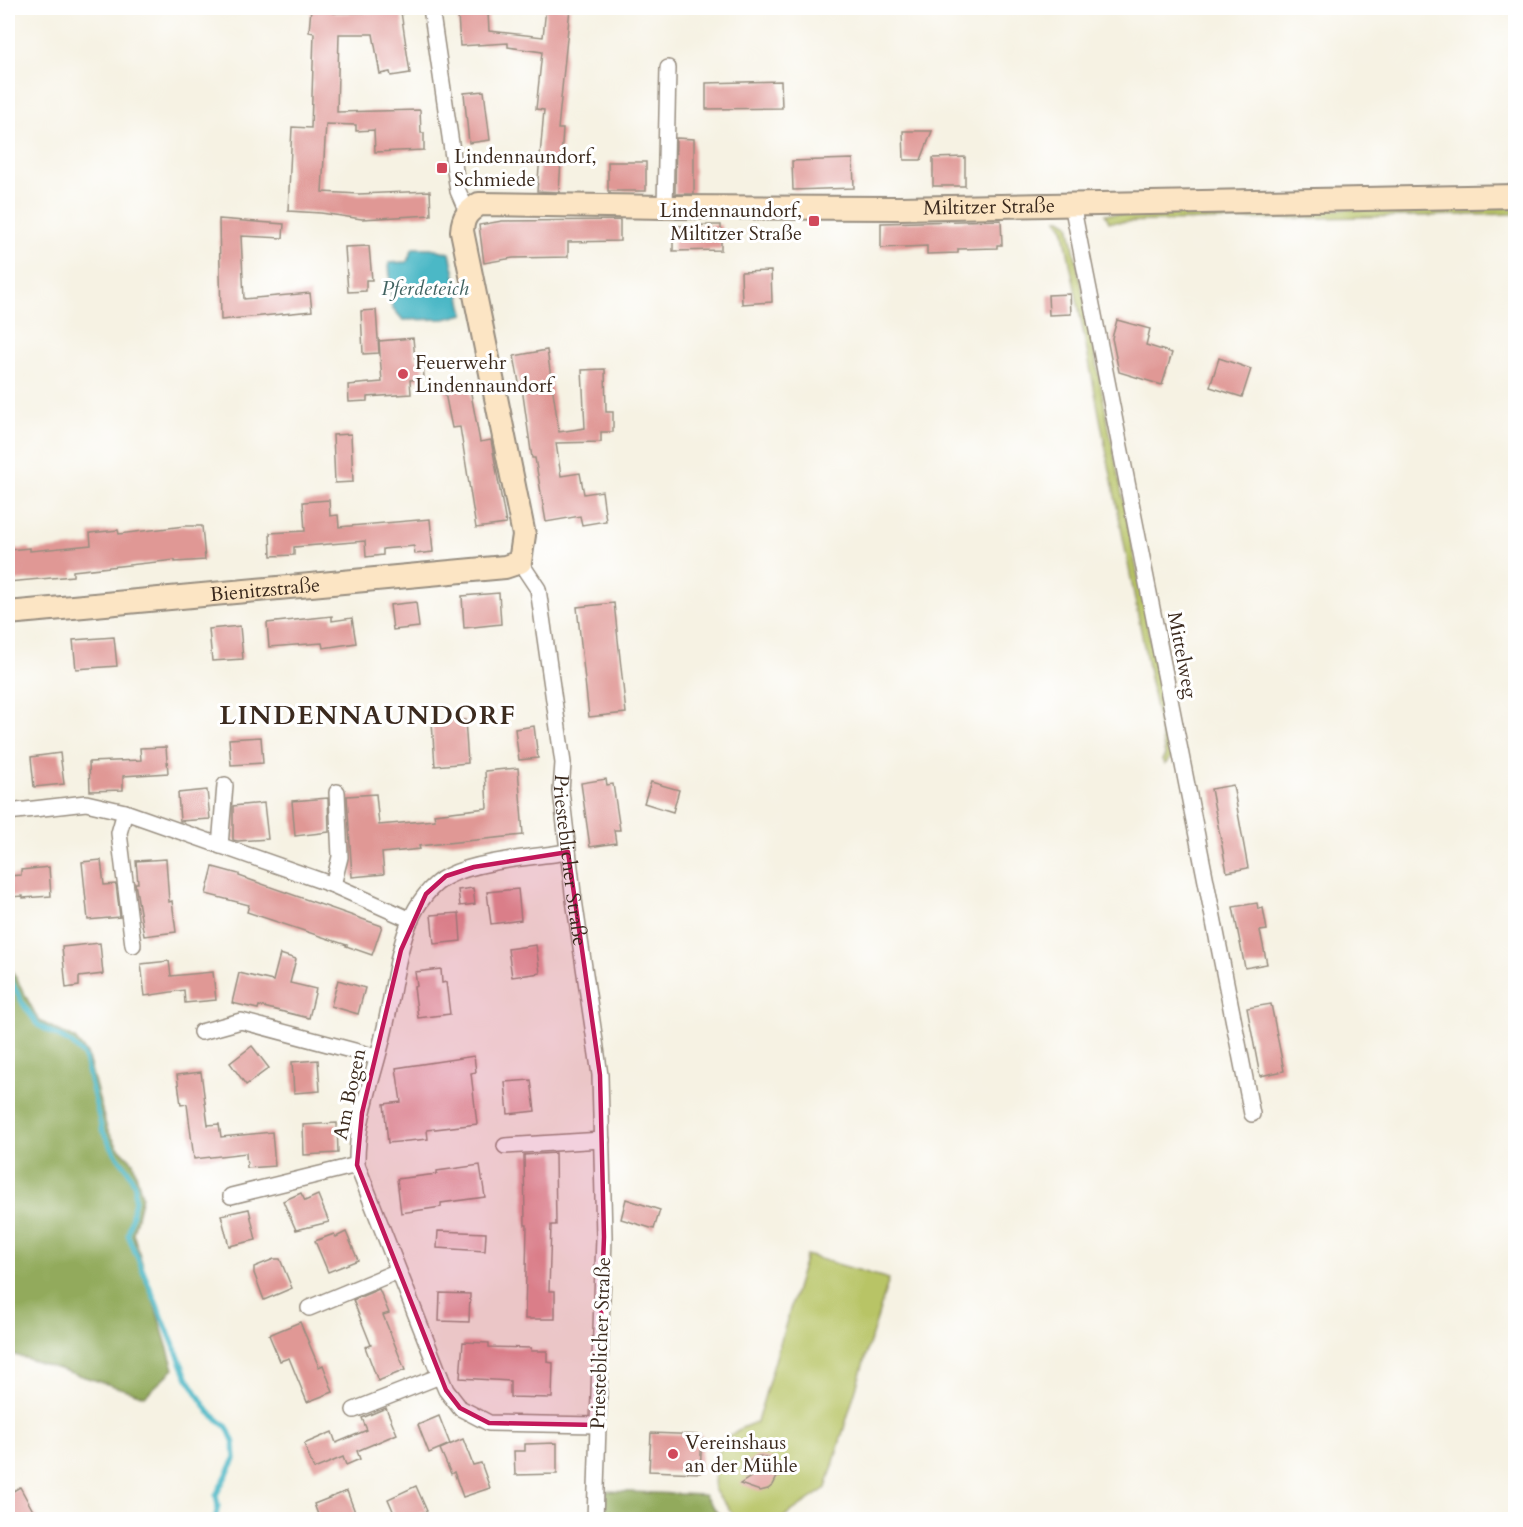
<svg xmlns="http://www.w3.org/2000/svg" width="1523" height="1527" font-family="Cardo,serif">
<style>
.green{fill:#b8c466;stroke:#7a7742;stroke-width:1.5}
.forest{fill:#92aa5b;stroke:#666a3c;stroke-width:1.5}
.water{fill:#4bb8c6;stroke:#437172;stroke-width:1.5}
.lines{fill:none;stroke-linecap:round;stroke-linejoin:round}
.stream{stroke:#4bb8c6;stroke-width:5}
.building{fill:#e09895}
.street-casing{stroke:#988e80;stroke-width:18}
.secondary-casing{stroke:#988e80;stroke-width:26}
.street{stroke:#fff;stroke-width:15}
.secondary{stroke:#fce5c4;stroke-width:22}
.marked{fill:#c2185b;fill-opacity:0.2;stroke:#c2185b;stroke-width:4.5;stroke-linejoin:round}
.poi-dot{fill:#d1495b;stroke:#fff;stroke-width:2}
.labels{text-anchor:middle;stroke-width:6;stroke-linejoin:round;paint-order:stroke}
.poi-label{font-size:20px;fill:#3b2a1e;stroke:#fff;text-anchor:start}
.street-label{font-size:20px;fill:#3b2a1e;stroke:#fff}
.water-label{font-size:21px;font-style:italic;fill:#416361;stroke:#fff}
.district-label{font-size:26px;font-weight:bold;letter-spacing:1.5px;fill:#3b2a1e;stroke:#fff}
</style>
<rect width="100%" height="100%" fill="#fff"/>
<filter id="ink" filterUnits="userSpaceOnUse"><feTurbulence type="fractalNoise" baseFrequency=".0167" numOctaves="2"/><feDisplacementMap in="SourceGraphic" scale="12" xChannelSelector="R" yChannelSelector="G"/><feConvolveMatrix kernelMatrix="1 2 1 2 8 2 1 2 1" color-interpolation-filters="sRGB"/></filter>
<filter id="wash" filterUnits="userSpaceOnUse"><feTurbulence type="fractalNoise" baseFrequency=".008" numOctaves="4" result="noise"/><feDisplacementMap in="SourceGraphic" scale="24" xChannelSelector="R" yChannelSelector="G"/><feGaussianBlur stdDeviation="1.35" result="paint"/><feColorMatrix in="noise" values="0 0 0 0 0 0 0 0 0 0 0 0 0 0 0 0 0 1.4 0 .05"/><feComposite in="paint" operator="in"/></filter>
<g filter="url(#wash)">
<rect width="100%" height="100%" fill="#f6f2e3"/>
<g class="green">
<path d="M1516,206l-1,8 -406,8 -4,-8z"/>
<path d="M1057,219h4l8,5 13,65 91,467 -8,8 -3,-4 3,-5 -102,-528z"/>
<path d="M806,1255l83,24 -63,209 -47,32 -42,-1 -23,-29c1,-37 4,-56 43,-68z"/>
</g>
<g class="forest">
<path d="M8,963l31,58 36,18 12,15 20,75 10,17 16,16 9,34 -9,37 41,136 -29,27 -137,-43z"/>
<path d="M606,1491l98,4 18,24h-117z"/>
</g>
<path class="water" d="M413,248h18l19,5 14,61 -19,5 -42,1 -11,-13 -3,-44 18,-1z"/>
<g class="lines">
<path class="stream" d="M8,974l15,30 15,21 33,18 13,13 18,74 13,23 13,17 7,16v14l-7,35 59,142 22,35 18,15 7,16 1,16 -19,36 2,11 -3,14"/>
</g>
<g id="blocks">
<g class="building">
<path d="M311,8h23v5l67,-1 9,61 -19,3 -1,-4 -10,2 -7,-40h-34l-2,78 83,-2 1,23h3v17l-49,2 -1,-22 -18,1v-6l-30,-1 -4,68 37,2 71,-3 1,24 -69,4 -41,-6 -33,-2 4,-84 19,1 3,-95 -5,-1z"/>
<path d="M546,8h24l-12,121h5l-4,63 -22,-1 7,-81 -8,-1 6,-57 -34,-5v-4l-48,3 -2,-31 30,-2 1,18 54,6z"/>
<path d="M781,81l1,27 -76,1v-26z"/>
<path d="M484,91l6,49 -21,3 -5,-50z"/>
<path d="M903,131h29l-11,29h-17z"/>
<path d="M676,138l18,1v55h-19z"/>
<path d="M965,157v29h-32v-28z"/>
<path d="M853,159l1,29 -61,2 -1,-29z"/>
<rect x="608" y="162" width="38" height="29"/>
<path d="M219,219l65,5 -1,14 -42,-2 3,63 66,-6 2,18 -91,9z"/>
<path d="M620,220v21l-52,1v15l-55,1 -29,5 -5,-38 23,-4z"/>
<path d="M1001,220l1,25h-5v3l-39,1v4l-31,1v-8l-46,2v-25z"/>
<path d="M709,225h12v25l-48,1v-25z"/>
<path d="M369,246l3,34h-6v11l-18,1 -3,-45z"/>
<path d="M771,271l1,31 -30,2 -1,-32z"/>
<path d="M1070,294l1,20 -22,1 -1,-20z"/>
<path d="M376,310l3,43 -16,1 -2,-43z"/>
<path d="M1117,320l33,9 -4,16 26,8 -10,32 -43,-13 -7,-34z"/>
<path d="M413,338l2,21 8,-1 1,21 -14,1 1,14 -44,3v4l-18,1 -1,-17 34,-3 -3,-41z"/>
<path d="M547,350l12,82 26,-4 -3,-58 23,-1 1,43h7v20h-12v10l-45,1 5,33 19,-3 4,21 18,-3 4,30 -24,4 -2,-9 -34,6 -11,-64h-3l-10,-70h-2l-6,-32z"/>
<path d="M1219,358l32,11 -9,28 -32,-10z"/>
<path d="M469,383l11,59 11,-2 15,84 -30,4 -16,-101 -8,1 -8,-40z"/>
<path d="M351,434l2,48 -18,1 -2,-48z"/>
<path d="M329,500l1,16 8,-1 1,12 91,-8 3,33 -18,2 -1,-8 -31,3v6l-17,2 -1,-16 -71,6v8l-23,1 -1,-23 35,-2 -2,-29z"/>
<path d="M185,526h17l3,34 -30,2v-2l-102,11v5l-65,6v-32l22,-2v3l61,-6 -1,-12 28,-3 1,4z"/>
<path d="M499,593l2,31 -37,4 -2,-32z"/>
<path d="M416,602l3,25 -26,3 -3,-25z"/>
<path d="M614,603l12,110 -37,4 -12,-110z"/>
<path d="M332,616v5l20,-3 4,25 -33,5 -1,-5 -53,4 -2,-24z"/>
<path d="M240,626l3,33 -31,2 -3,-32z"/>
<path d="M114,637l3,29 -41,3 -3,-29z"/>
<path d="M465,720l3,43 -33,3 -3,-44z"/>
<path d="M534,726l4,32 -19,2 -4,-31z"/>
<path d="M261,737l2,26 -32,2 -2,-26z"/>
<path d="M166,747l2,26 -45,3v14l-33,1 -1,-29 52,-2 -1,-12z"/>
<path d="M60,753l4,31 -30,3 -3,-30z"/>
<path d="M518,768l5,67 -104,11 1,3 -38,4 2,21 -32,3 -5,-81 29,-2 3,31 56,-5 -1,-6 53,-6 -2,-37z"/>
<path d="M606,779l1,6 6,-1 7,46h-6l2,13 -26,4 -9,-64z"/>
<path d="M651,782l28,8 -6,22 -29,-9z"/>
<path d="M1233,785l15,83 -21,4 -16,-83z"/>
<path d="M207,790l3,29 -30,2 -2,-28z"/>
<path d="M328,798l1,34 -34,4 -3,-35z"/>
<path d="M264,803l4,36 -30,2 -5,-1v-34z"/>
<path d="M166,859l3,43 3,-1 4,31 -32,4 -9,-53h3l-2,-22z"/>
<path d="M101,860l3,25 12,-1 4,33 -32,3 -6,-58z"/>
<path d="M49,867l2,29 -28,2v-2l-14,1 -1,-21 13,-1v-5z"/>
<path d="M213,867l26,7v2l143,50 -10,29 -26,-9 1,-1 -100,-33 2,-7 -43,-11z"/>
<path d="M473,888l2,16 -15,2 -2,-16z"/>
<path d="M518,889l3,31 -30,4 -4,-32z"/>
<path d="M1257,903l1,6 5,-1 4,22 -7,1 7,33 -22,4 -12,-61z"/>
<path d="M459,913l2,28 -27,3 -3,-29z"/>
<path d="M100,943l3,31 -24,3v9l-13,2 -4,-41z"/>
<path d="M536,945l4,28 -28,4 -4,-28z"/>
<path d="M280,954l16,5 -6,24 26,6 -7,29 -50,-12 -1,3 -26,-6 7,-30 34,8z"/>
<path d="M169,961l2,15 42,-4 3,28 -31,3 -1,-13 -39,6 -4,-32z"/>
<path d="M441,969l1,14 4,-1 4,32 -32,4 -4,-31 3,-1 -2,-14z"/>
<path d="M338,980l27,8 -7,26 -27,-8z"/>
<path d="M1271,1004l13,67 -24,5 -13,-68z"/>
<path d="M252,1046l17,22 -23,17 -16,-22z"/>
<path d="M474,1056l2,16 -5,1 6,51 -50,6 1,9 -40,4 -4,-39 17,-2 -5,-34z"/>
<path d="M318,1060l2,31 -26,2 -2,-31z"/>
<path d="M201,1072l7,53 11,-1 2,13 51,-5 3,34 -28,2 -1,-15 -52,6 -7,-55 -6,1 -4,-30z"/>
<path d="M531,1080l4,31 -27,3 -3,-32z"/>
<path d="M337,1123l1,30 -34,2 -1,-30z"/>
<path d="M555,1153l1,72h-5l-2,66h6v28h-30l2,-94h-2l-1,-70z"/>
<path d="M480,1165l5,32 -44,6v4l-40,6 -4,-34 40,-5v-3z"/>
<path d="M301,1193l4,8 13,-6 11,27 -33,8 -13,-29z"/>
<path d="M626,1199l34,11 -6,19 -33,-10z"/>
<path d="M249,1209l7,31 -27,6 -8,-31z"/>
<path d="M438,1231l48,2 -1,18 -48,-3z"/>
<path d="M346,1232l12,28 -30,12 -13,-31 19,-7 2,3z"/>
<path d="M274,1259h6l12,29 -28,12 -10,-27v-6z"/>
<path d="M379,1289l10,24 -6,2 22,55 -27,11 -13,-34 6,-2 -18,-45z"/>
<path d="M440,1293l30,1 -1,28 -30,-1z"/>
<path d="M300,1322l19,45 4,-2 10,27 -26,10 -18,-44 -9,3 -11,-26z"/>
<path d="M463,1342l26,1v4l42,1v3h16v11l6,1 -1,35 -42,-1v-16l-50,-3z"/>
<path d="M386,1408l11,26 -40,17 3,8 -14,6 -3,-8 -29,12 -10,-25 28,-12 4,11 31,-13 -5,-12z"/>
<path d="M439,1416l11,28 -21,9 -11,-28z"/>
<path d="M651,1433l51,2 -2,38 -51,-2z"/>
<path d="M463,1439l10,26 8,-2 9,25 -27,9 -9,-25 -3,2 -11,-25z"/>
<path d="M557,1443v31l-42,1 -1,-24h11v-7z"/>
<path d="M761,1456l12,4 7,17h-3l-4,8 -5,4 -8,2 -20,-7 12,-8 -11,-1 6,-12 9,-6z"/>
<path d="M416,1486l11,25 -24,9h-6l-9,-21z"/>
<path d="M20,1487l18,33h-30v-26z"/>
<path d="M347,1491l11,29h-38l-6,-16z"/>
</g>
</g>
</g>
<g filter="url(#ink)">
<use href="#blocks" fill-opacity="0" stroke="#988e80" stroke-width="1.5"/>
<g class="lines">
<defs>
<g id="street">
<path d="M431,8l27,183 9,21"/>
<path d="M1072,204l180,910"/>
<path d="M665,207l3,-139"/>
<path id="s1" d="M520,562l18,27 25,174 -2,28 12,102 27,182 4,162 -9,283"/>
<path d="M8,812l78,-9 39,9 208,73 78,35"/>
<path d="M125,812l-6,21 14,112"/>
<path d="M220,846l5,-61"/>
<path d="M568,852c-34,5 -91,9 -120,24 -17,8 -31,28 -38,45 -14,34 -17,74 -26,111 -10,45 -28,86 -27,133l83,211 6,14 14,18 29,15 108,2"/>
<path d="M333,885l7,-28 -3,-65"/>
<path d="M201,1032l40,-11 136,36"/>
<path d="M505,1146l97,-6"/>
<path d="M231,1196l126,-31"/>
<path d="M309,1308l89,-37"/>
<path d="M354,1410l86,-34"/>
</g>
<g id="secondary">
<path id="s2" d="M8,613l497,-46 15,-5 4,-27 -62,-304c1,-15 6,-19 17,-27l186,3 234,1 617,-12"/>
</g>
</defs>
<use href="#street" class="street-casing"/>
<use href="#secondary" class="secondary-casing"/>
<use href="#street" class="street"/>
<use href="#secondary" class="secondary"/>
</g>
</g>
<path class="marked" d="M568,852l32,223 4,162 -7,188 -108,-2 -29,-15 -14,-18 -89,-225 5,-52 39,-163 25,-56 20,-18 28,-9z"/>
<g class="poi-dot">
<rect x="436" y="162" width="12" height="12" rx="3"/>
<rect x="808" y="215" width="12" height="12" rx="3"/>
<circle cx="403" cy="374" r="6"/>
<circle cx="673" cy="1454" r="6"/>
</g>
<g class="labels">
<g class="poi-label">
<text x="454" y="163">Lindennaundorf,<tspan x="454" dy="23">Schmiede</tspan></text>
<text x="802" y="217" text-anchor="end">Lindennaundorf,<tspan x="802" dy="23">Miltitzer Straße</tspan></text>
<text x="415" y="369">Feuerwehr<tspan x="415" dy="23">Lindennaundorf</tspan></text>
<text x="685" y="1449">Vereinshaus<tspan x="685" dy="23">an der Mühle</tspan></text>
</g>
<g class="street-label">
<text dy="7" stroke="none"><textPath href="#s2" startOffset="1396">Miltitzer Straße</textPath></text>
<text dy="7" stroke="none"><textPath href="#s2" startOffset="258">Bienitzstraße</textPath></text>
<text transform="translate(1183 655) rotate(79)" y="7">Mittelweg</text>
<text dy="7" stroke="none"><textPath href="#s1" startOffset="306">Priesteblicher Straße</textPath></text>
<text transform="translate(349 1094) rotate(-78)" y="7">Am Bogen</text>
<text transform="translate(600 1343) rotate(-88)" y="7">Priesteblicher Straße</text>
</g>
<g class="water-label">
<text x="425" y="295">Pferdeteich</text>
</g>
<g class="district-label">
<text x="368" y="724">LINDENNAUNDORF</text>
</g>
</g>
<rect width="1523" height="1527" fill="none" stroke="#fff" stroke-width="30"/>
</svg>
